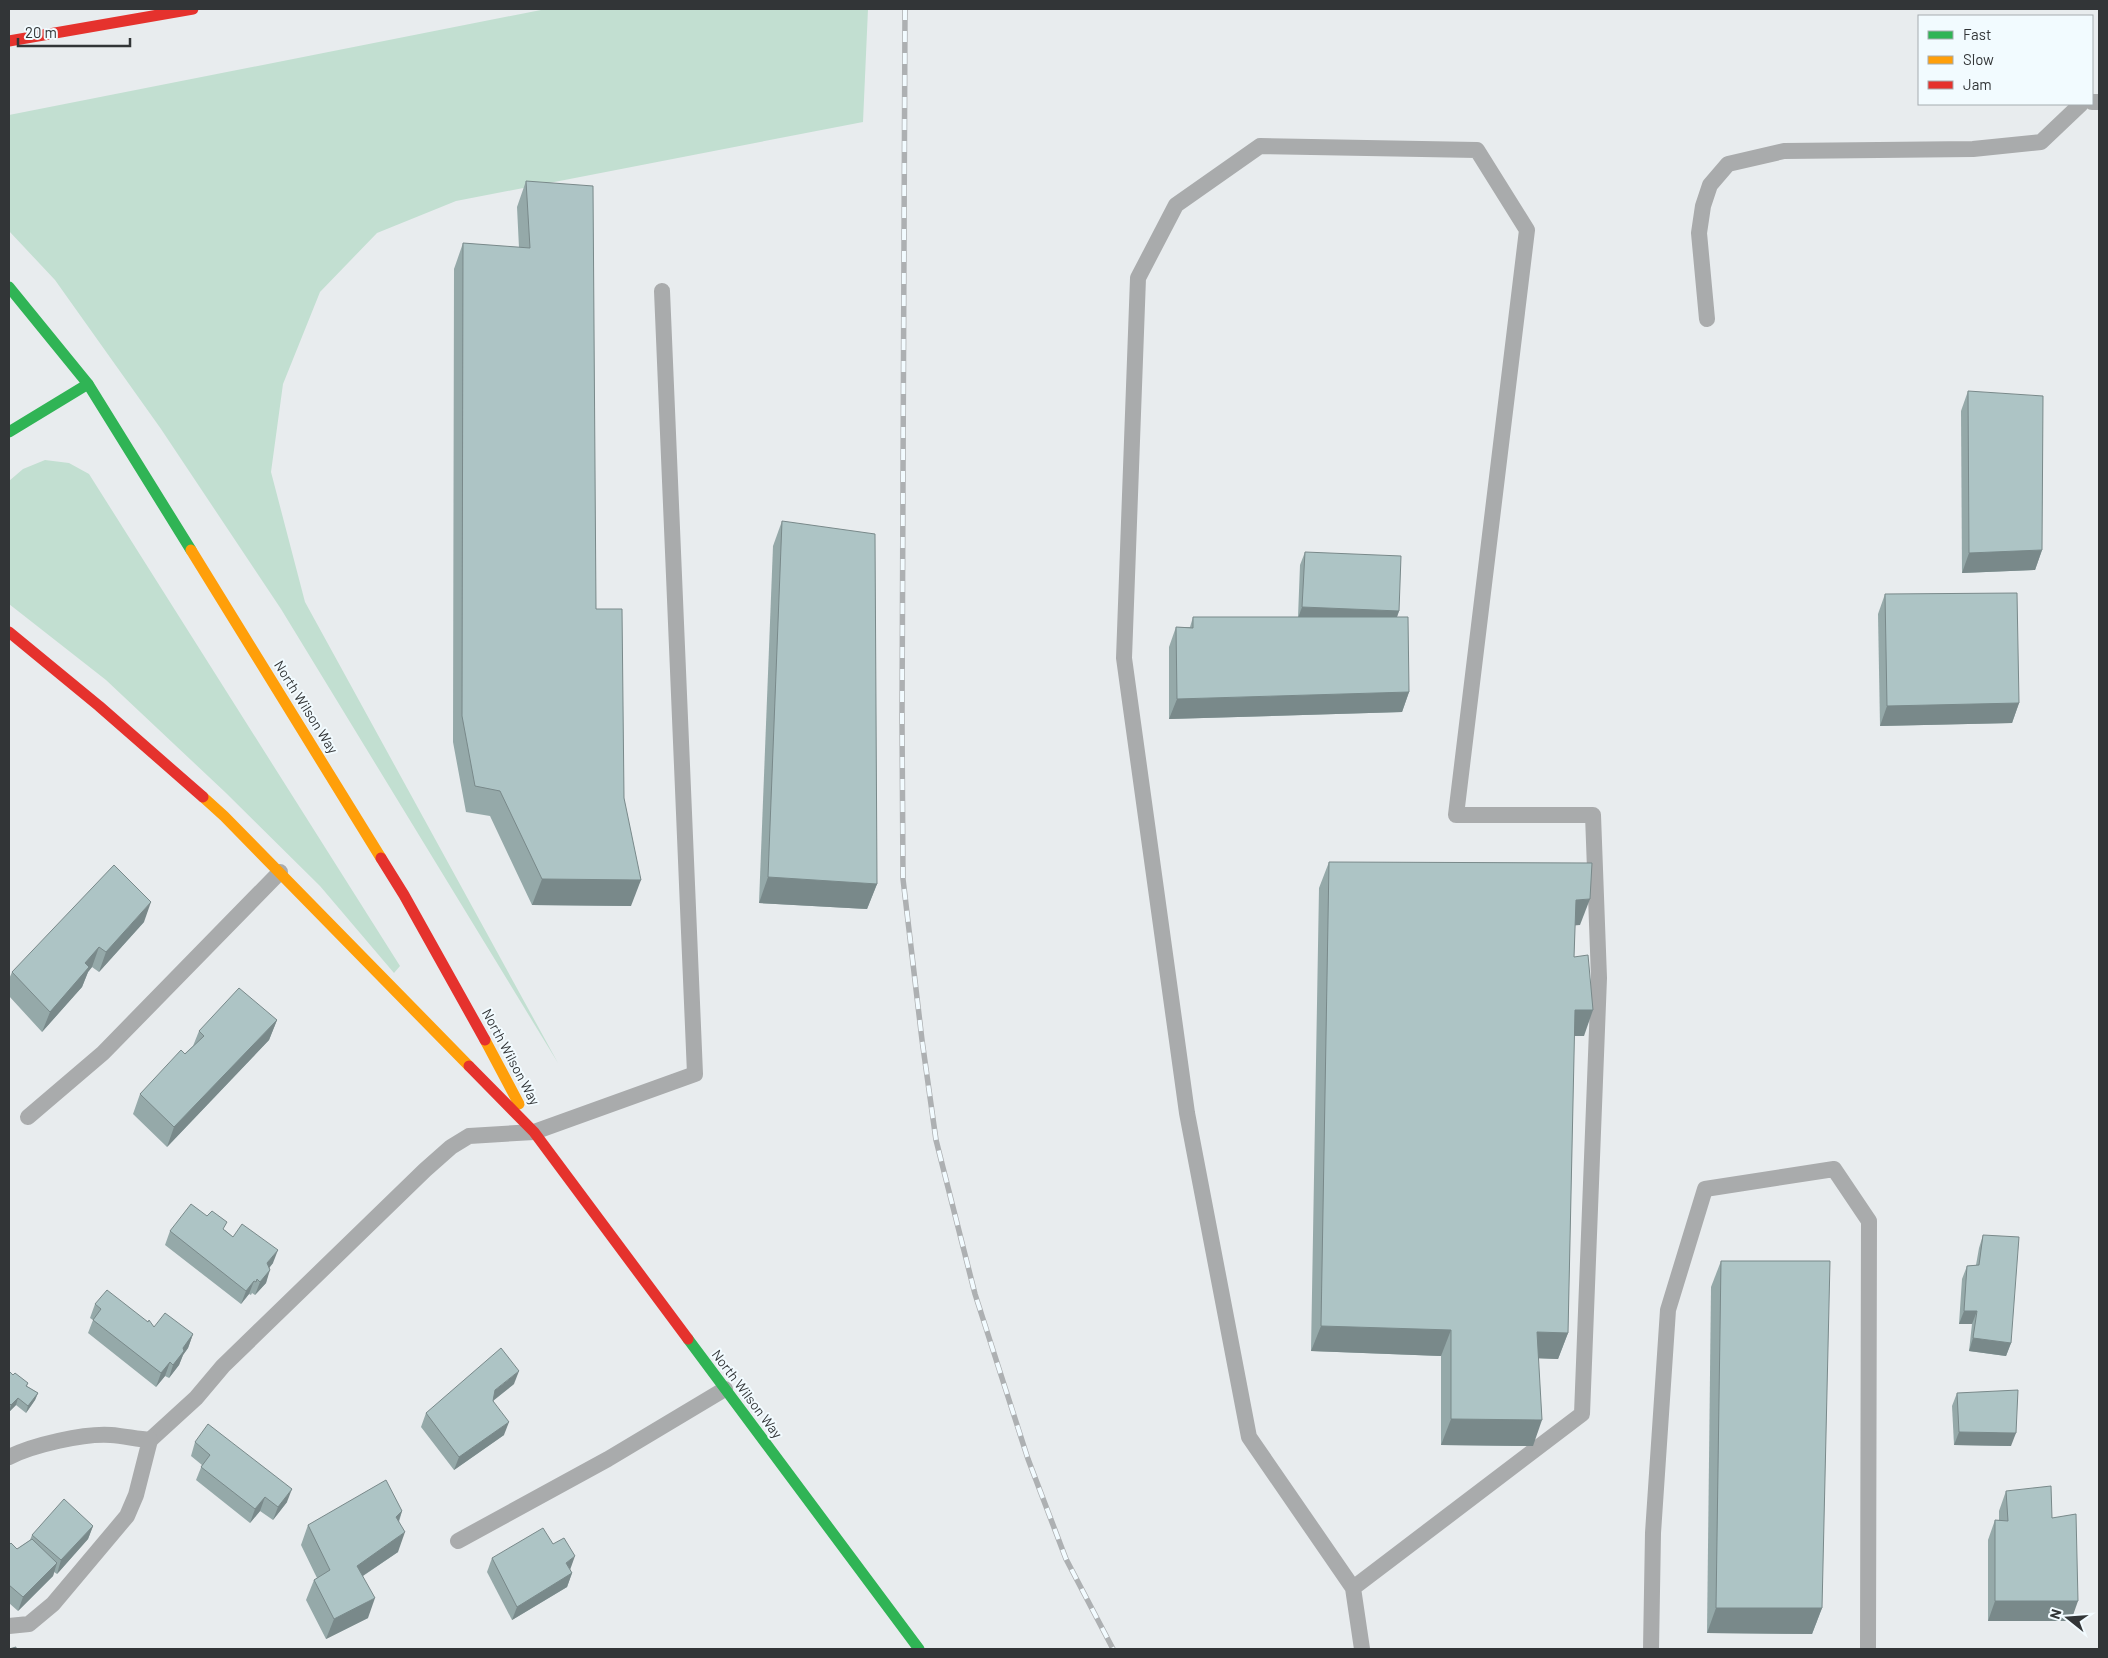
<svg xmlns="http://www.w3.org/2000/svg" width="2108" height="1658" font-family="Barlow,sans-serif">
<style>
.green{fill:#c2dfd1}
.lines{fill:none;stroke-linecap:round;stroke-linejoin:round}
.lane{stroke:#a9abac;stroke-width:16}
.fast{stroke:#30b455;stroke-width:11}
.slow{stroke:#ff9f0a;stroke-width:11}
.jam{stroke:#e5322d;stroke-width:11}
.rail-casing{stroke:#adb0b2;stroke-width:5.5}
.rail{stroke:#f2fbff;stroke-width:4;stroke-dasharray:11;stroke-linecap:butt}
.wall{fill:#95a9a9}
.shaded-wall{fill:#79898a}
.building{fill:#adc4c5;stroke:#79898a}
.labels{text-anchor:middle;stroke-width:4;stroke-linejoin:round;paint-order:stroke}
.street-label{font-size:14px;fill:#323537;stroke:#f2fbff}
</style>
<rect width="100%" height="100%" fill="#e8ecee"/>
<g class="green">
<path d="M546,9h322l-5,113 -407,79 -79,32 -57,59 -37,92 -12,88 34,130 253,461 -277,-454 -120,-180 -106,-149 -46,-49v-116z"/>
<path d="M45,460l24,3 20,11 311,492 -6,7 -74,-87 -94,-93 -120,-113 -97,-76v-123l14,-12z"/>
</g>
<g class="lines">
<g class="lane">
<path d="M2092,102h7"/>
<path d="M1707,319l-8,-86 4,-27 7,-21 18,-21 56,-13 189,-2 68,-7 40,-38"/>
<path d="M28,1117l75,-64 177,-181"/>
<path d="M150,1440l46,-42 27,-32 202,-196 26,-23 18,-11 65,-4 161,-58 -33,-783"/>
<path d="M9,1457c24,-12 75,-24 102,-22 13,1 26,4 39,5l-14,55 -9,21 -74,88 -24,20 -20,2"/>
<path d="M458,1541l150,-82 117,-70"/>
<path d="M1353,1588l229,-174 17,-436 -6,-163h-137l71,-585 -50,-80 -217,-4 -84,59 -38,73 -14,380 63,455 62,324 104,151 9,61"/>
<path d="M1651,1649l2,-116 15,-223 37,-121 129,-20 35,52 -1,428"/>
</g>
<g class="fast">
<path d="M9,287l79,97"/>
<path d="M9,432l79,-48 103,166"/>
<path d="M688,1339l231,310"/>
</g>
<g class="slow">
<path d="M191,550l190,308"/>
<path d="M203,797l21,19 245,250"/>
<path d="M485,1040l34,64"/>
</g>
<g class="jam">
<path d="M9,41l184,-32"/>
<path d="M9,632l90,74 104,91"/>
<path d="M381,858l23,37 81,145"/>
<path d="M469,1066l65,66 154,207"/>
</g>
<defs>
<path id="rail" d="M905,9l-3,709 1,161 19,161 14,100 39,154 53,165 38,100 47,90"/>
</defs>
<use href="#rail" class="rail-casing"/>
<use href="#rail" class="rail"/>
</g>
<g class="wall">
<path d="M526,181l70,428 28,189 7,108 -99,-1 -42,-89 -24,-4 -13,-70 1,-473 9,-26 56,5 -2,-41z"/>
<path d="M1968,391l74,159 -7,20 -73,3 -1,-162z"/>
<path d="M782,521l95,363 -10,25 -108,-6 14,-357z"/>
<path d="M1305,552l94,59 -2,6 12,75 -7,20 -233,7v-72l7,-20h14l3,-10h105l2,-52z"/>
<path d="M1885,594l134,109 -7,20 -132,3 -2,-112z"/>
<path d="M1329,862l251,63h-5l-1,32 10,79h-10l-6,297 -10,26 -20,-1 -5,88 -92,-1v-89l-130,-5 8,-463z"/>
<path d="M144,922l-45,50 -7,-5 -4,5 -6,15 -40,45 -33,-36v-17l3,-7z"/>
<path d="M277,1020l-8,20 -102,107 -34,-33 7,-20 53,-48 6,-15z"/>
<path d="M225,1230l8,7 40,26 -4,5 -3,15 -11,12 -3,-2 -1,2 -2,-1 -8,10 -76,-59 5,-14z"/>
<path d="M1983,1235l28,108 -5,13 -37,-5 3,-27h-13l3,-45 5,-13 9,-1 3,-17z"/>
<path d="M1721,1261l101,347 -10,26 -105,-1 4,-346z"/>
<path d="M95,1304l59,23 39,7 -5,14 -5,7 -4,10 -10,13 -4,-2 -9,11 -68,-54 5,-13 -3,-2z"/>
<path d="M9,1371l4,4 15,8 -1,3 11,7 -3,7 -9,13 -10,-8 -7,7z"/>
<path d="M514,1384l-21,17 11,34 -50,35 -33,-43 5,-14z"/>
<path d="M1957,1393l54,53 -57,-1 -2,-39z"/>
<path d="M195,1442l92,60 -14,18 -13,-9 -10,12 -54,-43 6,-15 -11,-9z"/>
<path d="M2006,1491l46,27 19,103h-83v-81l7,-20h4v-9z"/>
<path d="M402,1511l-3,11 -1,30 -35,24 5,42 -42,21 -20,-39 8,-20 3,-2 -16,-33 7,-20z"/>
<path d="M93,1526l-5,13 -31,35 -3,-2 -1,4 -35,35 -9,-8v-58l8,4 13,-9 2,-5z"/>
<path d="M553,1544l19,29 -5,14 -55,33 -25,-48 5,-14z"/>
</g>
<g class="shaded-wall">
<path d="M2042,550l-7,20 -73,3 7,-20z"/>
<path d="M1302,607l97,4 -5,14 -97,-4z"/>
<path d="M1409,692l-7,20 -233,7 8,-20z"/>
<path d="M2019,703l-7,20 -132,3 7,-20z"/>
<path d="M768,877l109,7 -10,25 -108,-6z"/>
<path d="M542,879l99,1 -10,26 -99,-1z"/>
<path d="M1590,899l-10,26 -13,1 9,-26z"/>
<path d="M151,902l-7,20 -45,50 7,-20z"/>
<path d="M99,947l-7,20 -4,5 -6,15 -40,45 8,-20 35,-49z"/>
<path d="M1575,1010h18l-9,26h-19z"/>
<path d="M277,1020l-8,20 -102,107 7,-20z"/>
<path d="M278,1250l-5,13 -11,14 5,-14z"/>
<path d="M270,1270l-4,13 -11,12 5,-13z"/>
<path d="M254,1281l-5,13 -8,10 5,-13z"/>
<path d="M1964,1311h13l-5,13h-13z"/>
<path d="M1321,1326l130,4 -10,26 -130,-5z"/>
<path d="M1537,1332l31,1 -10,26 -30,-1z"/>
<path d="M193,1334l-5,14 -5,7 -4,10 -10,13 4,-13 10,-17z"/>
<path d="M1973,1338l38,5 -5,13 -37,-5z"/>
<path d="M170,1362l-5,14 -9,11 5,-14z"/>
<path d="M519,1371l-5,13 -24,19 5,-13z"/>
<path d="M38,1393l-3,7 -9,13 2,-7z"/>
<path d="M18,1398l-2,7 -7,7 2,-7z"/>
<path d="M1451,1419l91,1 -9,26 -92,-1z"/>
<path d="M509,1422l-5,13 -50,35 5,-13z"/>
<path d="M1959,1432l57,1 -5,13 -57,-1z"/>
<path d="M292,1489l-5,13 -14,18 5,-13z"/>
<path d="M265,1497l-5,14 -10,12 5,-14z"/>
<path d="M402,1511l-7,20 1,-14z"/>
<path d="M93,1526l-5,13 -31,35 4,-14z"/>
<path d="M405,1532l-7,20 -49,33 8,-19z"/>
<path d="M575,1556l-5,14 -4,-7z"/>
<path d="M57,1563l-4,13 -35,35 5,-14z"/>
<path d="M572,1573l-5,14 -55,33 5,-13z"/>
<path d="M375,1598l-7,20 -42,21 8,-20z"/>
<path d="M1995,1601h83l-7,20h-83z"/>
<path d="M1716,1608h106l-10,26 -105,-1z"/>
</g>
<g class="building">
<path d="M526,181l67,5 3,423h26l2,189 17,82 -99,-1 -42,-88 -25,-5 -13,-70 1,-473 67,5z"/>
<path d="M1968,391l75,5 -1,154 -73,3z"/>
<path d="M782,521l93,13 2,350 -109,-7z"/>
<path d="M1305,552l96,4 -2,55 -97,-4z"/>
<path d="M2017,593l2,110 -132,3 -2,-112z"/>
<path d="M1193,617h215l1,75 -232,7 -1,-72 17,1z"/>
<path d="M1329,862l263,1 -2,36 -14,1 -2,57 14,-2 5,55h-18l-7,323 -31,-1 5,88 -91,-1v-89l-130,-4z"/>
<path d="M114,865l37,37 -45,50 -7,-5 -14,16 4,4 -39,45 -38,-40z"/>
<path d="M239,988l38,32 -103,107 -34,-33 41,-44 4,4 19,-18 -5,-5z"/>
<path d="M191,1204l16,12 5,-5 15,11 -4,7 10,8 9,-13 36,26 -11,13 3,7 -10,12 -3,-3 -1,3 -2,-1 -8,10 -76,-60z"/>
<path d="M1983,1235l36,2 -8,106 -38,-5 4,-27h-13l3,-45 12,-1z"/>
<path d="M1721,1261h109l-8,347h-106z"/>
<path d="M107,1290l41,32 1,-2 5,7 11,-14 28,21 -10,14 1,3 -11,14 -3,-3 -9,11 -68,-53 8,-11 -6,-5z"/>
<path d="M501,1348l18,23 -24,19 -2,11 16,21 -50,35 -33,-44z"/>
<path d="M9,1371l4,4 2,-2 13,10 -2,3 12,7 -10,13 -10,-8 -7,7 -2,-2z"/>
<path d="M2018,1390l-2,43 -57,-1 -2,-39z"/>
<path d="M208,1424l84,65 -14,18 -13,-10 -10,12 -54,-42 9,-12 -15,-13z"/>
<path d="M386,1480l16,31 -6,6 9,15 -48,34 18,32 -41,21 -20,-39 16,-10 -22,-45z"/>
<path d="M2051,1486l1,32 24,-4 2,87h-83v-81l13,1 -2,-30z"/>
<path d="M64,1499l29,27 -32,34 -29,-25z"/>
<path d="M543,1528l10,16 11,-6 11,18 -9,7 6,10 -55,34 -25,-49z"/>
<path d="M32,1539l25,24 -34,34 -14,-12v-40l2,-2 6,6z"/>
<path d="M16,1647v2h-7z"/>
</g>
<g class="labels">
<g class="street-label">
<text transform="translate(306 707) rotate(58)" y="5">North Wilson Way</text>
<text transform="translate(511 1057) rotate(62)" y="5">North Wilson Way</text>
<text transform="translate(747 1394) rotate(53)" y="5">North Wilson Way</text>
</g>
</g>
<rect width="2108" height="1658" fill="none" stroke="#323537" stroke-width="20"/>
<rect x="1918" y="15" width="175" height="90" fill="#f2fbff" stroke="#a5acaf"/>
<rect x="1928" y="31" width="25" height="8" fill="#30b455" stroke="#a5acaf"/>
<text x="1963" y="40" font-size="15" fill="#323537">Fast</text>
<rect x="1928" y="56" width="25" height="8" fill="#ff9f0a" stroke="#a5acaf"/>
<text x="1963" y="65" font-size="15" fill="#323537">Slow</text>
<rect x="1928" y="81" width="25" height="8" fill="#e5322d" stroke="#a5acaf"/>
<text x="1963" y="90" font-size="15" fill="#323537">Jam</text>
<g transform="translate(2068 1618) rotate(287)" stroke="#f2fbff" stroke-width="4" paint-order="stroke">
<path d="M0-4L9 19L0 12L-9 19Z" fill="#323537"/>
<text y="-8" font-size="14" font-weight="bold" text-anchor="middle" fill="#323537">N</text>
</g>
<path d="M18 38v8h112v-8" fill="none" stroke="#323537" stroke-width="2.5"/>
<text x="25" y="38" font-size="15" fill="#323537" stroke="#f2fbff" stroke-width="4" paint-order="stroke">20 m</text>
</svg>
